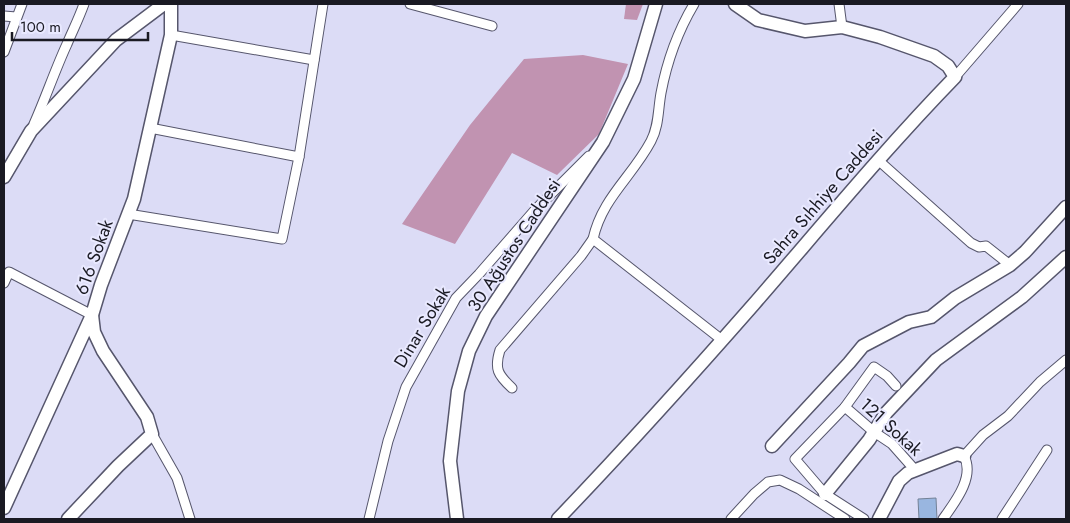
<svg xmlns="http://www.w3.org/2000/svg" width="1070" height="523" font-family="Jost,sans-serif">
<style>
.forest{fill:#c193b1}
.building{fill:#99b6e0;stroke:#738196}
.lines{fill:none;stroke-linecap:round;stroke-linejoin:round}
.street-casing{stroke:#56566c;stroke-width:11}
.secondary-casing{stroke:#56566c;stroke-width:15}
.street{stroke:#fff;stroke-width:9}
.secondary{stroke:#fff;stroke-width:12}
.labels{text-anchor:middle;stroke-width:4;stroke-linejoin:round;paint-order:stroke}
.street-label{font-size:18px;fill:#1a1a23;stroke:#e9e9ff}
</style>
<rect width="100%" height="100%" fill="#dcdcf6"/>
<g class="forest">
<path d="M626,4h17l-6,16 -13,-1z"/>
<path d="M583,55l45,9 -29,70 -42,41 -45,-22 -57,91 -53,-20 68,-99 54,-66z"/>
</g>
<path class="building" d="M936,498l1,21h-18l-1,-20z"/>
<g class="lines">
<defs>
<g id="street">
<path d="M410,4l82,22"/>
<path d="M694,4c-16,27 -27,57 -33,89 -3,16 -2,33 -10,48 -19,36 -49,57 -58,98l129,101"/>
<path d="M839,4l3,23"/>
<path d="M4,16l12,1"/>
<path d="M171,35l143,25"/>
<path d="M4,52l18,-48"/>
<path d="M955,77l63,-73"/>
<path d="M34,124c12,-27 21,-54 33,-80 6,-14 12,-26 17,-40"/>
<path d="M150,128l149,29 24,-153"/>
<path d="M878,160l93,83 8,4 7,-1 24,19"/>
<path d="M128,214l154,25 17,-82"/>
<path d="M4,283l5,-11 83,43"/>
<path d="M512,388c-14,-13 -18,-19 -12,-38l81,-94 12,-17"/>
<path d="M845,407l29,25 18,12 23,26"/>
<path d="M152,434l25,44 13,41"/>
<path d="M369,519l19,-78 18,-54 50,-89 23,-24 55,-63 55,-55"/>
<path d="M731,519l23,-25 14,-12 12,-2 19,9 46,30"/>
<path d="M864,519l-39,-25 -30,-35 50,-52 29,-40 13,9 9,10"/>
<path d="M943,519c12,-17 32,-42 21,-63l19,-21 25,-19 32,-34 26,-22"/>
<path d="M1002,519l45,-69"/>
</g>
<g id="secondary">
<path d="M4,177l27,-46 85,-91 48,-36"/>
<path d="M772,446l77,-83 14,-17 46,-24 22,-5 24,-19 55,-33 15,-13 41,-45"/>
<path d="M825,494l44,-54 17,-27 50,-53 86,-63 44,-40"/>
<path d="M4,508l88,-193 9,-30 33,-86 37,-164v-31"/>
<path d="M68,519l50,-53 34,-32 -5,-17 -44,-66 -9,-19 -2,-17"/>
<path d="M457,519l-7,-58 8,-70 11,-40 17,-35 117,-174 31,-63 22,-75"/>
<path d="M558,519c67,-70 132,-142 196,-215 66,-76 130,-154 201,-227l-7,-11 -14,-10 -54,-19 -38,-10 -37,4 -47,-11 -23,-16"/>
<path d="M879,519l20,-38 9,-8 49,-19 7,2"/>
</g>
</defs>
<use href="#street" class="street-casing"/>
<use href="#secondary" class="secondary-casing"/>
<use href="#street" class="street"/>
<use href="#secondary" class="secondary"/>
</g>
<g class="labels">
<g class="street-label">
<text transform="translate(823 197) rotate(-49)" y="6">Sahra Sıhhiye Caddesi</text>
<text transform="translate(514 245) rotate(-57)" y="6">30 Ağustos Caddesi</text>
<text transform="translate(94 257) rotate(-70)" y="6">616 Sokak</text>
<text transform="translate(422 327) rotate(-59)" y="6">Dinar Sokak</text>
<text transform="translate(891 427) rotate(42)" y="6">121 Sokak</text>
</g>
</g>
<rect width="1070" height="523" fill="none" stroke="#1a1a23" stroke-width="10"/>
<path d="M12 32v8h136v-8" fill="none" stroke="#1a1a23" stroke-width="2.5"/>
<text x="20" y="32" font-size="15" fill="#1a1a23" stroke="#e9e9ff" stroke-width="4" paint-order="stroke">100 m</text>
</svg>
